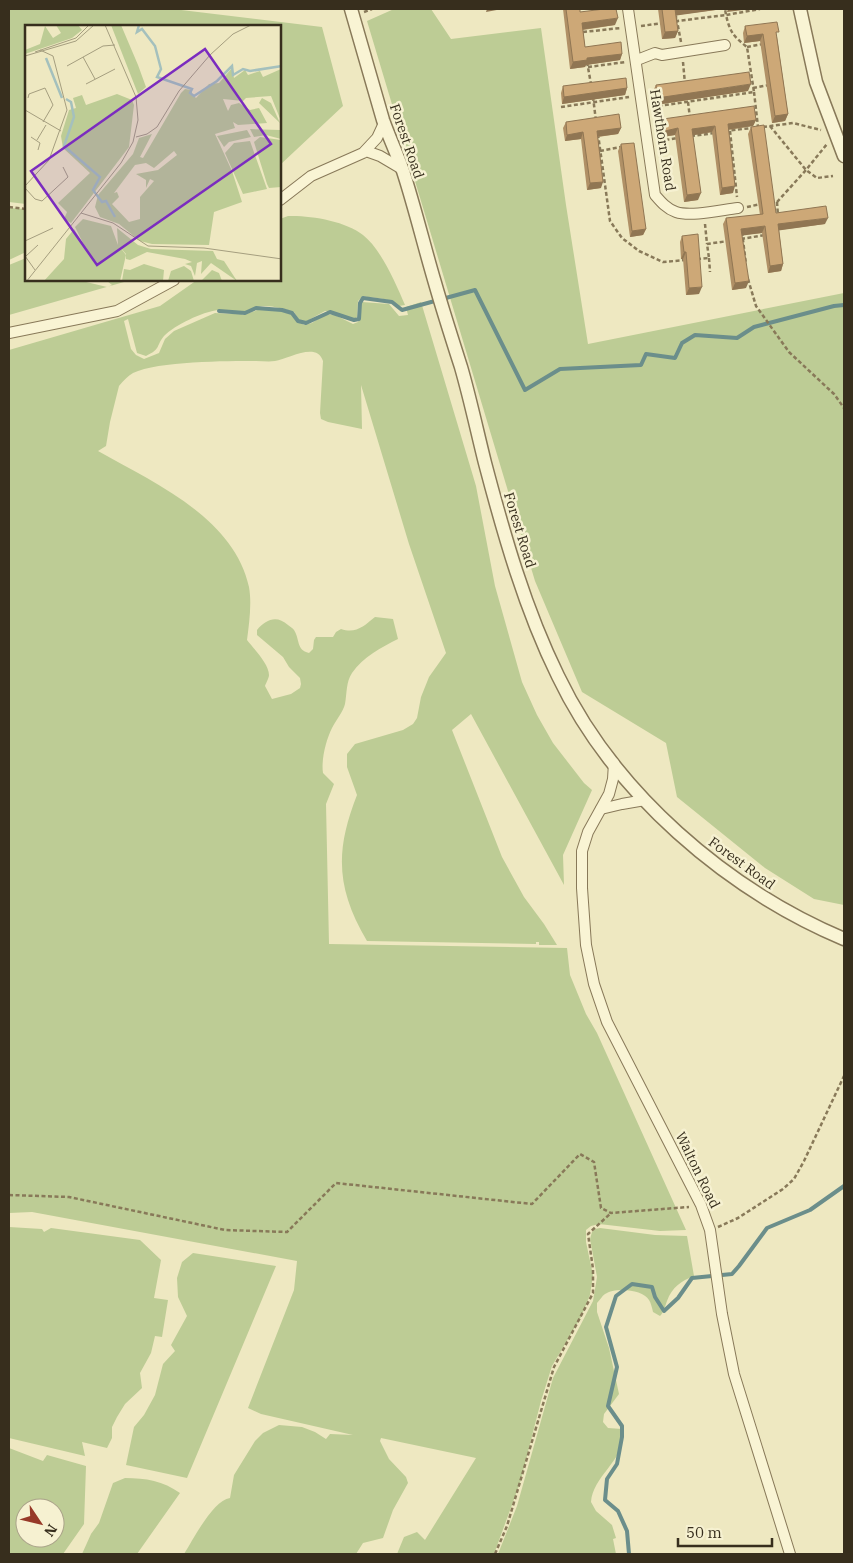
<svg xmlns="http://www.w3.org/2000/svg" width="853" height="1563" font-family="'IBM Plex Serif',serif">
<style>
.green{fill:#bdcc95;fill-rule:evenodd}
.lines{fill:none;stroke-linecap:round;stroke-linejoin:round}
.stream{stroke:#6b8e8b;stroke-width:4}
.minor-casing{stroke:#887959;stroke-width:12}
.tertiary-casing{stroke:#887959;stroke-width:15}
.path{stroke:#887959;stroke-width:2.5;stroke-dasharray:4 2.5;stroke-linecap:butt}
.minor{stroke:#f9f4d4;stroke-width:10}
.tertiary{stroke:#f9f4d4;stroke-width:12}
.wall{fill:#b09066}
.shaded-wall{fill:#907653}
.building{fill:#cda877;stroke:#907653}
.labels{text-anchor:middle;stroke-width:5;stroke-linejoin:round;paint-order:stroke}
.street-label{font-size:14px;fill:#372e1d;stroke:#f6f1d1}
.inset-river{fill:none;stroke:#a4c0bd;stroke-width:2.5}
.inset-road{fill:none;stroke:#a59e7f;stroke-width:1}
.view{fill:#7b2cbf;fill-opacity:0.15;stroke:#7b2cbf;stroke-width:2.5}
.inset-edge{fill:none;stroke:#372e1d;stroke-width:2.5}
</style>
<rect width="100%" height="100%" fill="#eee8c1"/>
<g class="green">
<path d="M9,9h164l149,18 21,79 -63,59v-139h-254v178l-17,-2z"/>
<path d="M394,9h37l20,30 90,-11 25,177 22,139 256,-51v612l-30,-6 -49,-31 -88,-71 -11,-54 -84,-51 -47,-111 -168,-560z"/>
<path d="M9,208l17,1v43l-17,8z"/>
<path d="M288,216c21,-1 58,5 75,19 18,14 33,49 42,70l-6,1c-9,-9 -24,-7 -36,-10l-5,5 -1,16 -3,2 -24,-8h-5l-20,11 -6,-2 -5,-8c-17,-5 -35,-11 -49,1 -6,-3 -9,-1 -15,-1 -4,0 -8,-2 -12,-2 -16,2 -43,15 -54,26 -9,11 -2,12 -18,20l-9,-3 -9,-34 -4,2 7,28 5,6 8,4 15,-6 6,-14 9,-8 41,-18 16,1 7,-2 5,3 18,-6 23,2 8,3 6,8 6,3 8,-2 14,-9 9,1 18,9 5,-2 2,-3 -1,-12 3,-5 27,2 10,12 9,-1 -2,-8 15,-5 55,184 19,100 27,96 15,33 16,28 31,40 8,7 -29,65 1,30 -93,-171 -19,16 50,127 22,40 20,27 13,21h-18v-3h-3v2l-169,-3c-31,-53 -32,-90 -10,-146l-10,-28v-13l8,-10 48,-14 10,-6 4,-6 4,-21 8,-20 17,-24 -37,-109 -48,-159 1,44 -34,-7 -7,-3 -1,-6 3,-52c-6,-20 -35,-2 -48,0 -6,1 -13,0 -19,0 -29,0 -98,0 -123,12 -5,3 -10,8 -14,13l-9,36 -4,24 -8,5c57,32 136,67 151,136 3,17 0,37 -2,53 7,9 22,24 22,35 0,3 -3,8 -4,11l7,13 19,-5 9,-6 1,-4 -1,-6 -11,-11 -6,-10 -26,-22v-5c9,-11 20,-15 31,-5 2,2 5,3 6,5 6,9 2,20 15,23l4,-4 1,-9 2,-3h17l3,-5 5,-3c15,5 23,-3 34,-12l18,2 5,20c-16,8 -35,18 -46,34 -6,9 -5,20 -7,31 -2,8 -9,16 -13,24 -6,12 -11,32 -9,45l11,11 -8,20 3,140 238,4 3,27 16,39 11,19 89,197 -26,1 -61,-7 -8,2 -5,4v12l7,33 -3,20 -9,22 -29,49 -11,35 -21,82 -26,71h-97l7,-17 13,-5 8,8 51,-82 -95,-20 -1,3 9,18 17,18 2,6 -15,27 -10,28 -20,5 -7,11h-172c9,-14 29,-54 46,-56l4,-23 21,-34 8,-8 16,-8 23,2 13,5 11,7 4,-5 23,1 -92,-21 -13,-6 46,-118 3,-29 -265,-49 -23,1v-863l151,-44 37,-26h83v-61z"/>
<path d="M26,258v22h52l29,7 5,-2 -5,-4 -6,-1h30l-122,35v-50z"/>
<path d="M9,1227l33,2 2,3 7,-4 89,12 21,20 -7,38 14,2 -6,37 -7,-1 -4,17 -11,20 2,15 -17,16 -8,13 -5,10v11l-5,10 -25,-6 3,14 -76,-18z"/>
<path d="M600,1228l55,7 32,1 7,40c-13,5 -22,11 -27,25 -2,5 -3,11 -7,15l-7,-4c-1,-4 -2,-9 -4,-12 -6,-11 -34,-13 -44,-6 -3,2 -5,6 -8,9v9l12,36 10,46 -15,20 -1,8 5,6 14,1c7,29 -29,45 -31,73l5,9 16,14 4,13 -3,1 3,15h-118l19,-48 36,-128 40,-77 4,-24 -7,-38 2,-7 3,-3z"/>
<path d="M193,1253l83,13 -89,212 -61,-13 8,-38 10,-12 11,-20 8,-31 12,-13 -4,-6 16,-29 -9,-19 -1,-19 5,-16z"/>
<path d="M9,1448l34,13 4,-6 39,11 -2,58 -21,30h-54zM25,1508h30v30h-30z"/>
<path d="M125,1478c21,0 38,3 55,15l-43,61h-55l9,-20 8,-11 14,-40z"/>
</g>
<g class="lines">
<g class="stream">
<path d="M219,311l26,2 11,-5 26,2 10,3 6,8 8,2 24,-11 24,8 5,-1 1,-16 3,-5 29,4 10,8 73,-20 50,100 35,-21 81,-4 5,-11 29,4 7,-15 13,-8 42,3 17,-11 80,-21 10,-1"/>
<path d="M629,1554l-2,-23 -9,-20 -13,-11 2,-21 10,-15 5,-27v-11l-14,-20 9,-39 -11,-40 10,-31 16,-12 20,3 3,10 9,14 14,-13 14,-20 40,-4 7,-8 28,-38 43,-18 34,-24"/>
</g>
<defs>
<g id="minor">
<path d="M628,9l27,186c6,7 12,14 21,17 15,5 45,-2 62,-4"/>
<path d="M637,60l18,-7 7,2 63,-10"/>
<path d="M366,151l14,5 22,13"/>
<path d="M280,200l31,-24 52,-23 14,-15 7,-15"/>
<path d="M9,333l108,-22 57,-31"/>
<path d="M614,763l-1,16 -4,15 -21,38 -6,19v37l4,57 8,39 13,38 94,183 9,25 12,84 12,60 56,180"/>
<path d="M601,809l21,-5 23,-4"/>
</g>
<g id="tertiary">
<path d="M351,9c11,37 21,74 32,111 6,17 14,34 20,51 12,37 21,75 32,112 8,28 17,56 26,84 9,31 16,64 24,96 19,72 40,146 73,213 56,117 168,213 286,263"/>
<path d="M800,9l16,73 28,74"/>
</g>
</defs>
<use href="#minor" class="minor-casing"/>
<use href="#tertiary" class="tertiary-casing"/>
<g class="path">
<path d="M676,9v12"/>
<path d="M364,12l8,-3"/>
<path d="M641,26l22,-3"/>
<path d="M583,32l38,-4"/>
<path d="M681,42l-4,-21 49,-6 -1,-6"/>
<path d="M747,47l16,-3"/>
<path d="M587,62l4,22"/>
<path d="M683,62l2,22"/>
<path d="M588,67l38,-5"/>
<path d="M753,88l16,-3"/>
<path d="M754,92l4,35"/>
<path d="M593,97l3,24"/>
<path d="M688,102l2,16"/>
<path d="M561,107l68,-10"/>
<path d="M652,107l102,-15 -7,-45c-14,-11 -17,-15 -21,-32l34,-6"/>
<path d="M770,126l36,44 11,8 16,-2"/>
<path d="M763,127l30,-4 28,7"/>
<path d="M725,131l27,-3"/>
<path d="M730,131l7,66"/>
<path d="M598,134l12,87 12,17 17,13 24,11 23,-2"/>
<path d="M691,136l24,-3"/>
<path d="M659,141l19,-3"/>
<path d="M600,151l21,-4"/>
<path d="M777,202l1,14"/>
<path d="M777,202l29,-32 21,-26"/>
<path d="M9,207l17,2"/>
<path d="M747,207l14,-3"/>
<path d="M705,224l2,20"/>
<path d="M742,232l4,32"/>
<path d="M741,239l24,-4"/>
<path d="M709,258l1,14"/>
<path d="M697,259l12,-1 -2,-14 21,-3"/>
<path d="M748,279l8,27 33,46 45,42 10,14"/>
<path d="M9,1195l60,2 156,33 62,2 49,-49 196,21 48,-50 14,8 7,46 10,5 78,-6"/>
<path d="M718,1227l20,-9 45,-29 11,-10 10,-18 40,-85"/>
<path d="M495,1554l12,-28 47,-159 39,-74v-24l-5,-35 23,-21"/>
</g>
<use href="#minor" class="minor"/>
<use href="#tertiary" class="tertiary"/>
</g>
<g class="wall">
<path d="M563,9h17v3l35,13 -32,5 2,17 37,7 -2,6 -34,5 -1,2 -15,2z"/>
<path d="M658,9h65l-47,6 2,16 -3,7 -13,1z"/>
<path d="M745,26l32,11 11,77 -3,7 -13,2 -12,-82 -16,2 -1,-10z"/>
<path d="M656,85l92,6 -93,14 -2,-14z"/>
<path d="M563,86l64,2 -2,7 -63,9 -1,-11z"/>
<path d="M663,119l93,1 -3,6 -25,4 5,63 -13,2 -8,-63 -19,3 5,65 -14,2 -9,-67 -13,2 -1,-11z"/>
<path d="M566,122l55,6 -3,6 -20,3 3,51 -14,2 -6,-51 -16,2 -2,-13z"/>
<path d="M751,127l25,86 49,11 -46,6 4,34 -2,7 -13,2 -6,-40 -20,2 4,53 -14,2 -9,-66 3,-6 34,-3 -12,-81z"/>
<path d="M621,144l25,85 -3,6 -13,2 -12,-86z"/>
<path d="M682,236l17,58 -13,1 -3,-36h-2l-1,-17z"/>
</g>
<g class="shaded-wall">
<path d="M487,9h15l-16,3z"/>
<path d="M675,9h48l-50,7z"/>
<path d="M728,9h23l-24,3z"/>
<path d="M618,18l-3,7 -36,5 3,-7z"/>
<path d="M678,31l-3,7 -13,1 3,-7z"/>
<path d="M763,34l-3,7 -16,2 3,-7z"/>
<path d="M622,54l-2,6 -34,5 -1,2 -15,2 3,-7 14,-4z"/>
<path d="M751,84l-3,7 -93,14 2,-7z"/>
<path d="M627,88l-2,7 -63,9 2,-7z"/>
<path d="M788,114l-3,7 -13,2 3,-7z"/>
<path d="M756,120l-3,6 -28,4 3,-6z"/>
<path d="M715,126l-3,6 -23,4 3,-7z"/>
<path d="M621,128l-3,6 -23,3 2,-6z"/>
<path d="M678,128l-3,7 -13,2 3,-6z"/>
<path d="M583,132l-2,7 -16,2 2,-6z"/>
<path d="M603,182l-2,6 -14,2 3,-7z"/>
<path d="M735,186l-2,7 -13,2 2,-7z"/>
<path d="M701,193l-3,7 -14,2 3,-7z"/>
<path d="M828,218l-3,6 -50,7 3,-7z"/>
<path d="M765,226l-3,7 -23,3 2,-7z"/>
<path d="M646,229l-3,6 -13,2 2,-6z"/>
<path d="M684,252h2l-3,7h-2z"/>
<path d="M783,264l-2,7 -13,2 2,-7z"/>
<path d="M749,281l-3,7 -14,2 3,-7z"/>
<path d="M702,287l-3,7 -13,1 3,-7z"/>
</g>
<g class="building">
<path d="M566,9h14v3l24,-3h12l2,9 -36,5 3,24 36,-5 1,12 -35,4v2l-14,2z"/>
<path d="M662,9h15h-2l3,22 -13,1z"/>
<path d="M777,22l2,10h-3l12,82 -13,2 -12,-82 -16,2 -2,-10z"/>
<path d="M749,72l2,12 -94,14 -1,-13z"/>
<path d="M626,78l1,10 -63,9 -1,-11z"/>
<path d="M754,106l2,14 -28,4 7,62 -13,2 -7,-62 -23,3 9,64 -14,2 -9,-67 -13,3 -2,-12z"/>
<path d="M619,114l2,14 -24,3 6,51 -13,1 -7,-51 -16,3 -1,-13z"/>
<path d="M764,125l12,88 50,-7 2,12 -50,6 5,40 -13,2 -5,-40 -24,3 8,52 -14,2 -9,-65 37,-4 -12,-87z"/>
<path d="M634,143l12,86 -14,2 -11,-87z"/>
<path d="M698,234l4,53 -13,1 -3,-36h-2l-2,-16z"/>
</g>
<g class="labels">
<g class="street-label">
<text transform="translate(663 140) rotate(81)" y="5">Hawthorn Road</text>
<text transform="translate(407 141) rotate(71)" y="5">Forest Road</text>
<text transform="translate(520 530) rotate(73)" y="5">Forest Road</text>
<text transform="translate(742 863) rotate(36)" y="5">Forest Road</text>
<text transform="translate(698 1170) rotate(64)" y="5">Walton Road</text>
</g>
</g>
<g transform="translate(25 25)">
<rect width="256" height="256" fill="#eee8c1"/>
<path d="M31,0h22l4,5 -10,8 -47,16v-4l15,-6 5,-18 8,12 8,-5zM86,0h10l17,40 8,22 -8,7zM207,43l2,10 11,-8 3,5 12,-4 3,6 18,-8v52l-10,-25 -25,2 -3,3 -20,-2 5,12 3,-6 8,-2 11,7 9,-2 8,15 -29,2 -5,-3 2,6 -20,6 17,37 10,31 -28,10 -5,33 -57,-1 -12,-3 -21,-17 -19,-7 -5,-10 3,-12 35,-41 6,-16 13,-4 -12,23 3,1 38,-65 4,-4 7,1v4l4,4 13,-14 10,-1zM149,126l3,4 -19,15 -22,4 10,6v8l4,-9 4,2 -14,16v22l-11,3 -17,-18 7,-7 -2,-5 -3,1 21,-28 11,-2 8,5zM92,69l15,6 2,5 -5,42 -58,76 -7,-4 3,-7 -9,-9 32,-30 -27,-25 -2,-12 8,-26 7,-2 -3,-10 9,-3 4,10zM237,73l9,5 9,20 -21,-20zM225,104l30,1 1,9 -15,-4 -12,2zM222,105l4,7 -22,5 -5,5 -7,-11zM235,112l21,3v47l-12,1 -2,-4 -13,-42zM225,116l17,48 -24,5 -18,-41 9,-10zM58,194l28,7 7,19 -1,-17 21,17 13,4 62,2 4,8 7,2 13,20 -26,-18 -10,11 1,-13 -5,2 -2,13 -4,-10 -6,-2 7,-2 -7,-3 -38,-7 -17,8 -4,-1v-5l-7,-8 7,9 -6,26 -77,1 21,-23 2,-20 8,-10 11,18 -10,-20zM119,239l20,6 -1,11h-41l2,-12 6,1zM159,241l7,5 3,10h-26l3,-10zM187,245l7,3 3,8h-21z" fill="#bdcc95" fill-rule="evenodd"/>
<path class="inset-river" d="M114,0l-2,7 5,-3 13,17 6,23 -4,8 35,12 -2,4 4,3 23,-15 15,-15 1,9 10,-6 7,2 32,-5M21,33l16,40M41,74l5,3 3,15 -10,29 36,31 -7,13 9,12 4,-1 9,16"/>
<path class="inset-road" d="M10,27l41,-14 13,-13M0,31l51,-15 18,-16M58,32l12,22M42,41l36,-20 12,-1M61,59l29,-15M3,73l1,-4 16,-6 8,17 -10,17M0,85l36,21M6,112l9,6 -2,7M111,112l11,-3 10,-7 22,-36 31,-36 23,-21 18,-9M12,115l9,-15M0,161l24,-26 18,-50 -14,-54 -13,-6M0,163l10,11 7,2 26,-24 -5,-10M56,188l32,10 35,23 56,2 78,11M0,216l28,-13M0,231l10,14M1,231l12,-11M1,257l95,-119 12,-21 5,-22 -2,-23 -31,-72"/>
<path class="view" d="M180,24l66,95 -174,121 -66,-94z"/>
<rect width="256" height="256" class="inset-edge"/>
</g>
<rect width="853" height="1563" fill="none" stroke="#372e1d" stroke-width="20"/>
<g transform="translate(40 1523) rotate(125)"><circle r="24" fill="#f6f1d1" stroke="#aaa389"/>
<path d="M0-4L9 19L0 12L-9 19Z" fill="#973928"/>
<text y="-8" font-size="14" font-weight="bold" text-anchor="middle" fill="#372e1d">N</text>
</g>
<path d="M678 1538v8h94v-8" fill="none" stroke="#372e1d" stroke-width="2.5"/>
<text x="686" y="1538" font-size="15" fill="#372e1d" stroke="#f6f1d1" stroke-width="4" paint-order="stroke">50 m</text>
</svg>
